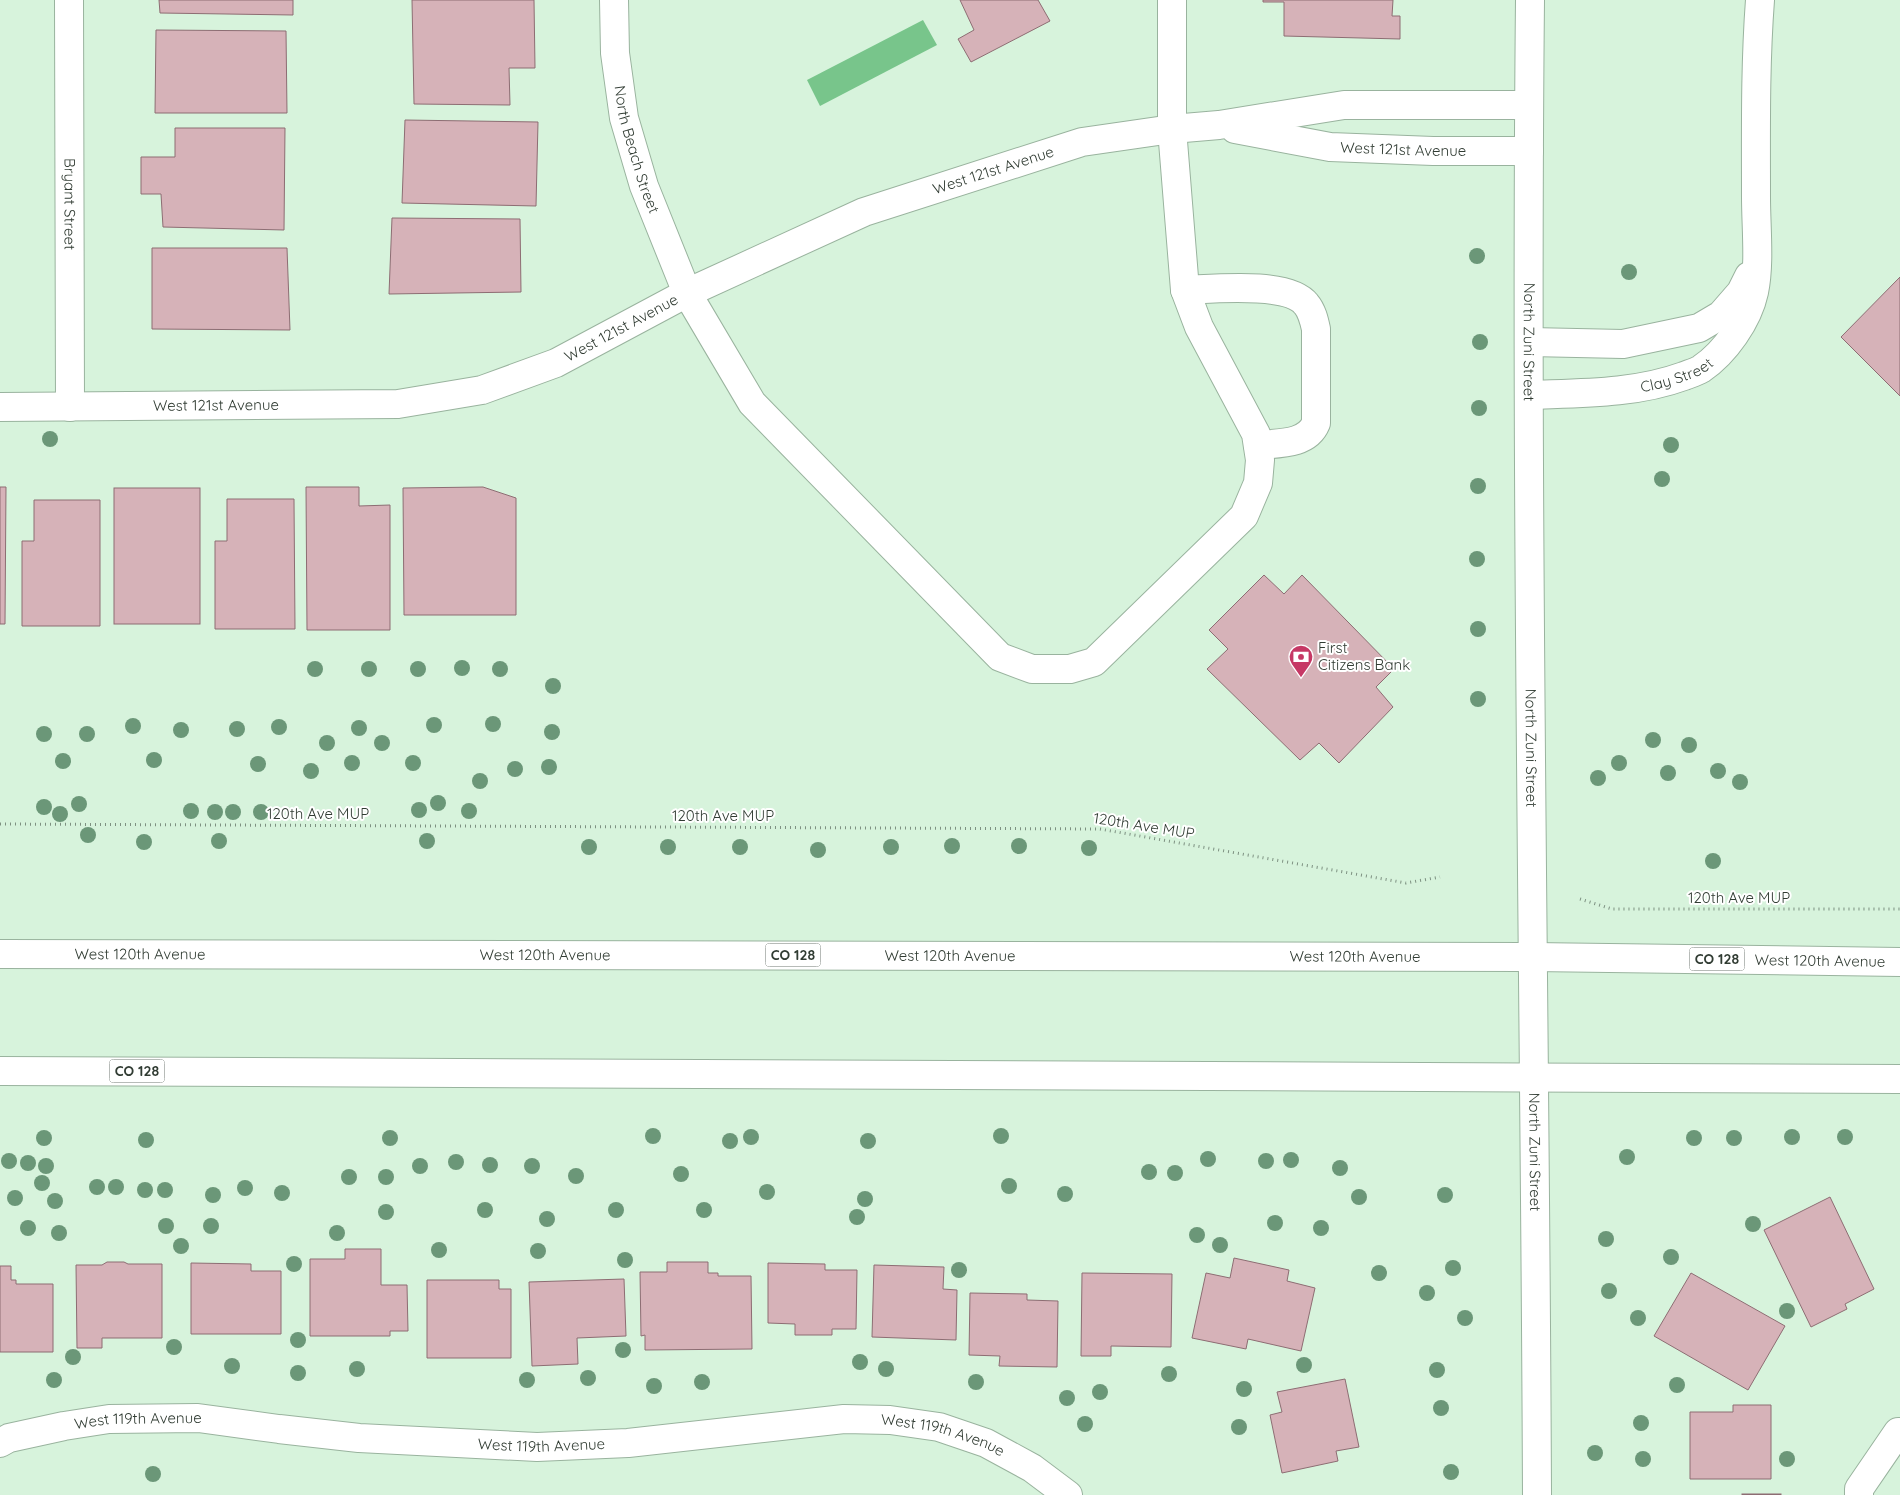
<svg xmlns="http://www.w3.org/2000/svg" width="1900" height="1495" font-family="Quicksand,sans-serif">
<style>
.water{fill:#78c58b}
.building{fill:#d6b2b8;stroke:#8d6d73}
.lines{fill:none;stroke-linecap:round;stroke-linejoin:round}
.minor-casing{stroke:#99b39e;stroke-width:30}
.major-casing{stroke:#99b39e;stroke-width:30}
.path{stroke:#7d9081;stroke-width:3;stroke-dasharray:1 4;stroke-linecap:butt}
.minor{stroke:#fff;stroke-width:28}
.major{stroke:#fff;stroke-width:28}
.tree{fill:#6b9778}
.labels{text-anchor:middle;stroke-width:4;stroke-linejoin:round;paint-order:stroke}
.shield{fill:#fff;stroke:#6f7670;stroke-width:1}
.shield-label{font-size:14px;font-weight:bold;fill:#313c33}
.street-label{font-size:15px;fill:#313c33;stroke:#fff}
.poi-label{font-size:15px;fill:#313c33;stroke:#fff;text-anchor:start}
</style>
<rect width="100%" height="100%" fill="#d7f3dc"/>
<path class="water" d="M923,20l14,25 -117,61 -13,-26z"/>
<g class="building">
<path d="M159,0h134v15l-133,-2z"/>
<path d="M412,0h122l1,68h-26l1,37 -96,-1z"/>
<path d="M960,0h78l12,21 -79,41 -13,-23 16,-9z"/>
<path d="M1263,0h130l-1,16h8v23l-116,-3v-34h-21z"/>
<path d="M156,30l130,1 1,82h-132z"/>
<path d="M405,120l133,2 -2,84 -134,-3z"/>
<path d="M175,128h110l-1,102 -121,-3 -2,-33h-20v-37h34z"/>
<path d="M392,218l128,1 1,73 -132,2z"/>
<path d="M152,248h135l3,82 -138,-1z"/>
<path d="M1900,277v119l-59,-59z"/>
<path d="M0,487h6l-1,137h-5z"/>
<path d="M306,487h53v19l31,-1v125h-83z"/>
<path d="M483,487l33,11v117h-112l-1,-127z"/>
<rect x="114" y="488" width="86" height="136"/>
<path d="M227,499h67l1,130h-80v-88h12z"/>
<path d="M34,500h66v126h-78v-85h12z"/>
<path d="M1264,575l20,19 18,-19 92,94 -18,18 17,20 -54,56 -20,-20 -19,17 -93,-91 21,-20 -19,-19z"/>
<path d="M1830,1197l44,92 -29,15 2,5 -36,18 -47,-97z"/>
<path d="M345,1249h36v36h26l1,46h-18v5h-80v-77h35z"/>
<path d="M1234,1258l55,12 -2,11 28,7 -14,63 -53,-12 -2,10 -54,-11 14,-65 24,5z"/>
<path d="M107,1262h17l4,2h34v74h-60v10h-25l-1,-83h26z"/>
<path d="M667,1262h41v11h10v3h33l1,73 -107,1v-15l-4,1 -1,-64h27z"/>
<path d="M191,1263l60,1v7h30v63h-90z"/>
<path d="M768,1263l57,1v6h32l-1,59h-24v6h-37v-11l-27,-1z"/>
<path d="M874,1265l70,2 -1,22 14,1 -1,50 -84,-3z"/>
<path d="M0,1266h11v14h5v4h37v68h-53z"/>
<path d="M1082,1273l90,1 -1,73 -60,-1v10h-30z"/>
<path d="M1691,1273l94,53 -37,64 -94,-54z"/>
<path d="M624,1279l2,57 -49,2 1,26 -46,2 -3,-84z"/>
<path d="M427,1280h72v9h12v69h-84z"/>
<path d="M970,1293l57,1v6l31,1 -1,66 -58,-1 1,-10 -31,-1z"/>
<path d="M1345,1379l14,68 -23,4 2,10 -56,12 -12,-58 12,-3 -5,-20z"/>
<path d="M1733,1405h38v74h-81v-67h43z"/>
<rect x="1742" y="1494" width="39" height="1"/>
</g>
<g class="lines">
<defs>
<g id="minor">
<path id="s1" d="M69,0l1,407"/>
<path id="s2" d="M614,0l1,53 9,65 20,68 43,107 65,110 248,254 32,12h38l24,-7 150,-146 14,-33 2,-23 -4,-26 -57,-107 -14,-37 -13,-161v-129"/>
<path id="s3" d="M1530,0c-5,498 5,997 7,1495"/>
<path id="s4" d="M1235,129l95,18 103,4h96"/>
<path d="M1185,290c28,-1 103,-9 121,14 6,7 8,16 10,25v94c-9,22 -38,20 -58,22"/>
<path d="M1530,342l93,2 76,-16 22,-13 20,-23 8,-16"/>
<path id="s5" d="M1530,395c51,-2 105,-1 154,-19 5,-2 12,-4 17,-7 24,-16 47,-49 53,-77 6,-28 2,-65 2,-95 0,-65 -1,-131 4,-197"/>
<path id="s6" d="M0,407l398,-3 84,-14 74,-27 131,-70 177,-81 218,-70 90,-13 47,-4 125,-20h185"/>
<path id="s7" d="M0,1443l9,-5 55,-12 45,-7 89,-1 81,11 80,9 178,9 91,-4 216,-24 46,1 49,7 47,16 46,25 36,27"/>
<path d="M1859,1495v-6l39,-57"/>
</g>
<g id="major">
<path id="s8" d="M0,954l1533,3 367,5"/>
<path d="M0,1071l1900,8"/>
</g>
</defs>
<use href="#minor" class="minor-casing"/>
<use href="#major" class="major-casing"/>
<g class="path">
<path d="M0,824l1100,5 306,54 34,-6"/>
<path d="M1580,899l32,10h288"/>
</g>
<use href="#minor" class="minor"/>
<use href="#major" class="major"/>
</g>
<g class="tree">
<circle cx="1477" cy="256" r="8"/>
<circle cx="1629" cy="272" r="8"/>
<circle cx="1480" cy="342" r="8"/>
<circle cx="1479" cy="408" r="8"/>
<circle cx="50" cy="439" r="8"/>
<circle cx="1671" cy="445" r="8"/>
<circle cx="1662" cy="479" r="8"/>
<circle cx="1478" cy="486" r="8"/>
<circle cx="1477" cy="559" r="8"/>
<circle cx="1478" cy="629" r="8"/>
<circle cx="462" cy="668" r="8"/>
<circle cx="315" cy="669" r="8"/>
<circle cx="369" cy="669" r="8"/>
<circle cx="418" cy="669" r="8"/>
<circle cx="500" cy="669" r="8"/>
<circle cx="553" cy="686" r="8"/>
<circle cx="1478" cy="699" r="8"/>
<circle cx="493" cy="724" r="8"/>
<circle cx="434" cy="725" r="8"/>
<circle cx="133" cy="726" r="8"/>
<circle cx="279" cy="727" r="8"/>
<circle cx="359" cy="728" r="8"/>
<circle cx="237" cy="729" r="8"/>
<circle cx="181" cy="730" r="8"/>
<circle cx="552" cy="732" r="8"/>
<circle cx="44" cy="734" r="8"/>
<circle cx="87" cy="734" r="8"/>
<circle cx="1653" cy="740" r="8"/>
<circle cx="327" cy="743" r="8"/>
<circle cx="382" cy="743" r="8"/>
<circle cx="1689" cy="745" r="8"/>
<circle cx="154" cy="760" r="8"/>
<circle cx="63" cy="761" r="8"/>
<circle cx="352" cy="763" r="8"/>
<circle cx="413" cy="763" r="8"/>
<circle cx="1619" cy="763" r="8"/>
<circle cx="258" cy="764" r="8"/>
<circle cx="549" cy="767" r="8"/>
<circle cx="515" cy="769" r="8"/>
<circle cx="311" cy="771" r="8"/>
<circle cx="1718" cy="771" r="8"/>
<circle cx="1668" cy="773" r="8"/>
<circle cx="1598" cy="778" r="8"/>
<circle cx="480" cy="781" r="8"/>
<circle cx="1740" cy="782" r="8"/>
<circle cx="438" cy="803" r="8"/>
<circle cx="79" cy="804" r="8"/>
<circle cx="44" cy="807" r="8"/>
<circle cx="419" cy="810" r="8"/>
<circle cx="191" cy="811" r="8"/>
<circle cx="469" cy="811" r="8"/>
<circle cx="215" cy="812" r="8"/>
<circle cx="233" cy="812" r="8"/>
<circle cx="261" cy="812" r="8"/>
<circle cx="60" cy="814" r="8"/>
<circle cx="88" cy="835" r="8"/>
<circle cx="219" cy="841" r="8"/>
<circle cx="427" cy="841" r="8"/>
<circle cx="144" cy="842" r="8"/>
<circle cx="952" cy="846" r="8"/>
<circle cx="1019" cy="846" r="8"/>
<circle cx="589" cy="847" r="8"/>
<circle cx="668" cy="847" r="8"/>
<circle cx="740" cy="847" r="8"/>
<circle cx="891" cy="847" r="8"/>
<circle cx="1089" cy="848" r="8"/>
<circle cx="818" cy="850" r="8"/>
<circle cx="1713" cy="861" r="8"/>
<circle cx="653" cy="1136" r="8"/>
<circle cx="1001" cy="1136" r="8"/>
<circle cx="751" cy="1137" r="8"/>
<circle cx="1792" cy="1137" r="8"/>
<circle cx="1845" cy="1137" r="8"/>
<circle cx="44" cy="1138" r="8"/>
<circle cx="390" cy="1138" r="8"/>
<circle cx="1694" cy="1138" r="8"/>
<circle cx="1734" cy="1138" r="8"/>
<circle cx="146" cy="1140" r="8"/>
<circle cx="730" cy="1141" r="8"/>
<circle cx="868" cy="1141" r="8"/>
<circle cx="1627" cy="1157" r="8"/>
<circle cx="1208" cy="1159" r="8"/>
<circle cx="1291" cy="1160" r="8"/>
<circle cx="9" cy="1161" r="8"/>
<circle cx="1266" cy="1161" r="8"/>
<circle cx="456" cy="1162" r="8"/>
<circle cx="28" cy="1163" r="8"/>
<circle cx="490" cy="1165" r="8"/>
<circle cx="46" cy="1166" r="8"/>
<circle cx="420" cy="1166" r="8"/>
<circle cx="532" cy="1166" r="8"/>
<circle cx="1340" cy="1168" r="8"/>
<circle cx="1149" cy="1172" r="8"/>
<circle cx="1175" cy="1173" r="8"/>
<circle cx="681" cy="1174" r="8"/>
<circle cx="576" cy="1176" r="8"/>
<circle cx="349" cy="1177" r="8"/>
<circle cx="386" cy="1177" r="8"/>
<circle cx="42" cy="1183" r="8"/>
<circle cx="1009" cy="1186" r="8"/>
<circle cx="97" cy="1187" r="8"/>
<circle cx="116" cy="1187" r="8"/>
<circle cx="245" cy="1188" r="8"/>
<circle cx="145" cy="1190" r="8"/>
<circle cx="165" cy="1190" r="8"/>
<circle cx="767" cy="1192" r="8"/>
<circle cx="282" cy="1193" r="8"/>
<circle cx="1065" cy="1194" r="8"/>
<circle cx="213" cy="1195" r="8"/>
<circle cx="1445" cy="1195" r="8"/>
<circle cx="1359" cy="1197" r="8"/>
<circle cx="15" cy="1198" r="8"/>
<circle cx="865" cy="1199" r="8"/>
<circle cx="55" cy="1201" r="8"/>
<circle cx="485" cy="1210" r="8"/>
<circle cx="616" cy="1210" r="8"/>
<circle cx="704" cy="1210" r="8"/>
<circle cx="386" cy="1212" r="8"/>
<circle cx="857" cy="1217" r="8"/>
<circle cx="547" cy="1219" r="8"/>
<circle cx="1275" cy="1223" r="8"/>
<circle cx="1753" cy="1224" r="8"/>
<circle cx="166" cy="1226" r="8"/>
<circle cx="211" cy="1226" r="8"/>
<circle cx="28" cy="1228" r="8"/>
<circle cx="1321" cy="1228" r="8"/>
<circle cx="59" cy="1233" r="8"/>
<circle cx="337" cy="1233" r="8"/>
<circle cx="1197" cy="1235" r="8"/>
<circle cx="1606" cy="1239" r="8"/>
<circle cx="1220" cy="1245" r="8"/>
<circle cx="181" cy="1246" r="8"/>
<circle cx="439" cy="1250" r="8"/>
<circle cx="538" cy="1251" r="8"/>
<circle cx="1671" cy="1257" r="8"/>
<circle cx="625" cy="1260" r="8"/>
<circle cx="294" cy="1264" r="8"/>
<circle cx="1453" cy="1268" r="8"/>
<circle cx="959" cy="1270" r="8"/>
<circle cx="1379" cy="1273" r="8"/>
<circle cx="1609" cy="1291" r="8"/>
<circle cx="1427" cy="1293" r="8"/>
<circle cx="1787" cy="1311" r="8"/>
<circle cx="1465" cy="1318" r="8"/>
<circle cx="1638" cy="1318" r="8"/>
<circle cx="298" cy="1340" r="8"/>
<circle cx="174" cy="1347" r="8"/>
<circle cx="623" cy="1350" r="8"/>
<circle cx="73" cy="1357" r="8"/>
<circle cx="860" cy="1362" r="8"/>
<circle cx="1304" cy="1365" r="8"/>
<circle cx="232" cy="1366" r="8"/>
<circle cx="357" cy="1369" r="8"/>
<circle cx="886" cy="1369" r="8"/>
<circle cx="1437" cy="1370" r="8"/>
<circle cx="298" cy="1373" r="8"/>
<circle cx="1169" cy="1374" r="8"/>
<circle cx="588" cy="1378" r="8"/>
<circle cx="54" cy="1380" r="8"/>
<circle cx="527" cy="1380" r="8"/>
<circle cx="702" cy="1382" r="8"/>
<circle cx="976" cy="1382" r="8"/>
<circle cx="1677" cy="1385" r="8"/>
<circle cx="654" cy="1386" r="8"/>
<circle cx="1244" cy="1389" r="8"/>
<circle cx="1100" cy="1392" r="8"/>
<circle cx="1067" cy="1398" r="8"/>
<circle cx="1441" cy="1408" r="8"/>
<circle cx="1641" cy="1423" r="8"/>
<circle cx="1085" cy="1424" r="8"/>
<circle cx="1239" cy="1427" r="8"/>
<circle cx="1595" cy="1453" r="8"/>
<circle cx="1643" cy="1459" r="8"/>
<circle cx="1787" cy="1459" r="8"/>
<circle cx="1451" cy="1472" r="8"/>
<circle cx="153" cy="1474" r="8"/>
</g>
<defs>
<symbol id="bank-pin" viewBox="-11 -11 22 30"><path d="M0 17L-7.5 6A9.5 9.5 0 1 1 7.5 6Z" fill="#c63865" stroke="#fff"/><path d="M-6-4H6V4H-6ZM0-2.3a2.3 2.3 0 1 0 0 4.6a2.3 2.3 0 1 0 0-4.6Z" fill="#fff"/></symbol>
</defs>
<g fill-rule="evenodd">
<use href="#bank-pin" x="1287" y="643" width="28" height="38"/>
</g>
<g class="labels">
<g class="shield">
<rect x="765.5" y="943.5" width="55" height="23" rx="4"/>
<rect x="1689.5" y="947.5" width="55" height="23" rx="4"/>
<rect x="109.5" y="1059.5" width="55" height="23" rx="4"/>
</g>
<g class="shield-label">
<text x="793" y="960">CO 128</text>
<text x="1717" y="964">CO 128</text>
<text x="137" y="1076">CO 128</text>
</g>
<g class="street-label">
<text dy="5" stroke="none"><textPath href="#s2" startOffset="152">North Beach Street</textPath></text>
<text dy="5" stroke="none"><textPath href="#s4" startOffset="170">West 121st Avenue</textPath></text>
<text dy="5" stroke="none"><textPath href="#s6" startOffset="1041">West 121st Avenue</textPath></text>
<text dy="5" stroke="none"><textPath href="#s1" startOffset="204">Bryant Street</textPath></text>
<text dy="5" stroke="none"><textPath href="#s6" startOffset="636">West 121st Avenue</textPath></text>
<text dy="5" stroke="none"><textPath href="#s3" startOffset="342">North Zuni Street</textPath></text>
<text dy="5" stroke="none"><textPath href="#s5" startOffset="149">Clay Street</textPath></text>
<text dy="5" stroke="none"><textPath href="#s6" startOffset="216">West 121st Avenue</textPath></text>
<text dy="5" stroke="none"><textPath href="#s3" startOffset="748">North Zuni Street</textPath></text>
<text x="318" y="819">120th Ave MUP</text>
<text x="723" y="821">120th Ave MUP</text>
<text transform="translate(1144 826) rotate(9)" y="5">120th Ave MUP</text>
<text x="1739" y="903">120th Ave MUP</text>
<text dy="5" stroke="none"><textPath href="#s8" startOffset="140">West 120th Avenue</textPath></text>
<text dy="5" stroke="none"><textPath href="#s8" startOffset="545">West 120th Avenue</textPath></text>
<text dy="5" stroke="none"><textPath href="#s8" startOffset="950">West 120th Avenue</textPath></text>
<text dy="5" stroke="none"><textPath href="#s8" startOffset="1355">West 120th Avenue</textPath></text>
<text dy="5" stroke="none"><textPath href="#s8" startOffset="1820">West 120th Avenue</textPath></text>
<text dy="5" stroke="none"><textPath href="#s3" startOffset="1152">North Zuni Street</textPath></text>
<text dy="5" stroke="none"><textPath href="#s7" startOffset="141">West 119th Avenue</textPath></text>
<text dy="5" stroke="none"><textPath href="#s7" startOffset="951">West 119th Avenue</textPath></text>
<text dy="5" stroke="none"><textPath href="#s7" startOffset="546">West 119th Avenue</textPath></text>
</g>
<g class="poi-label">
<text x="1318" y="653">First<tspan x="1318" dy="17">Citizens Bank</tspan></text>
</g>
</g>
</svg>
